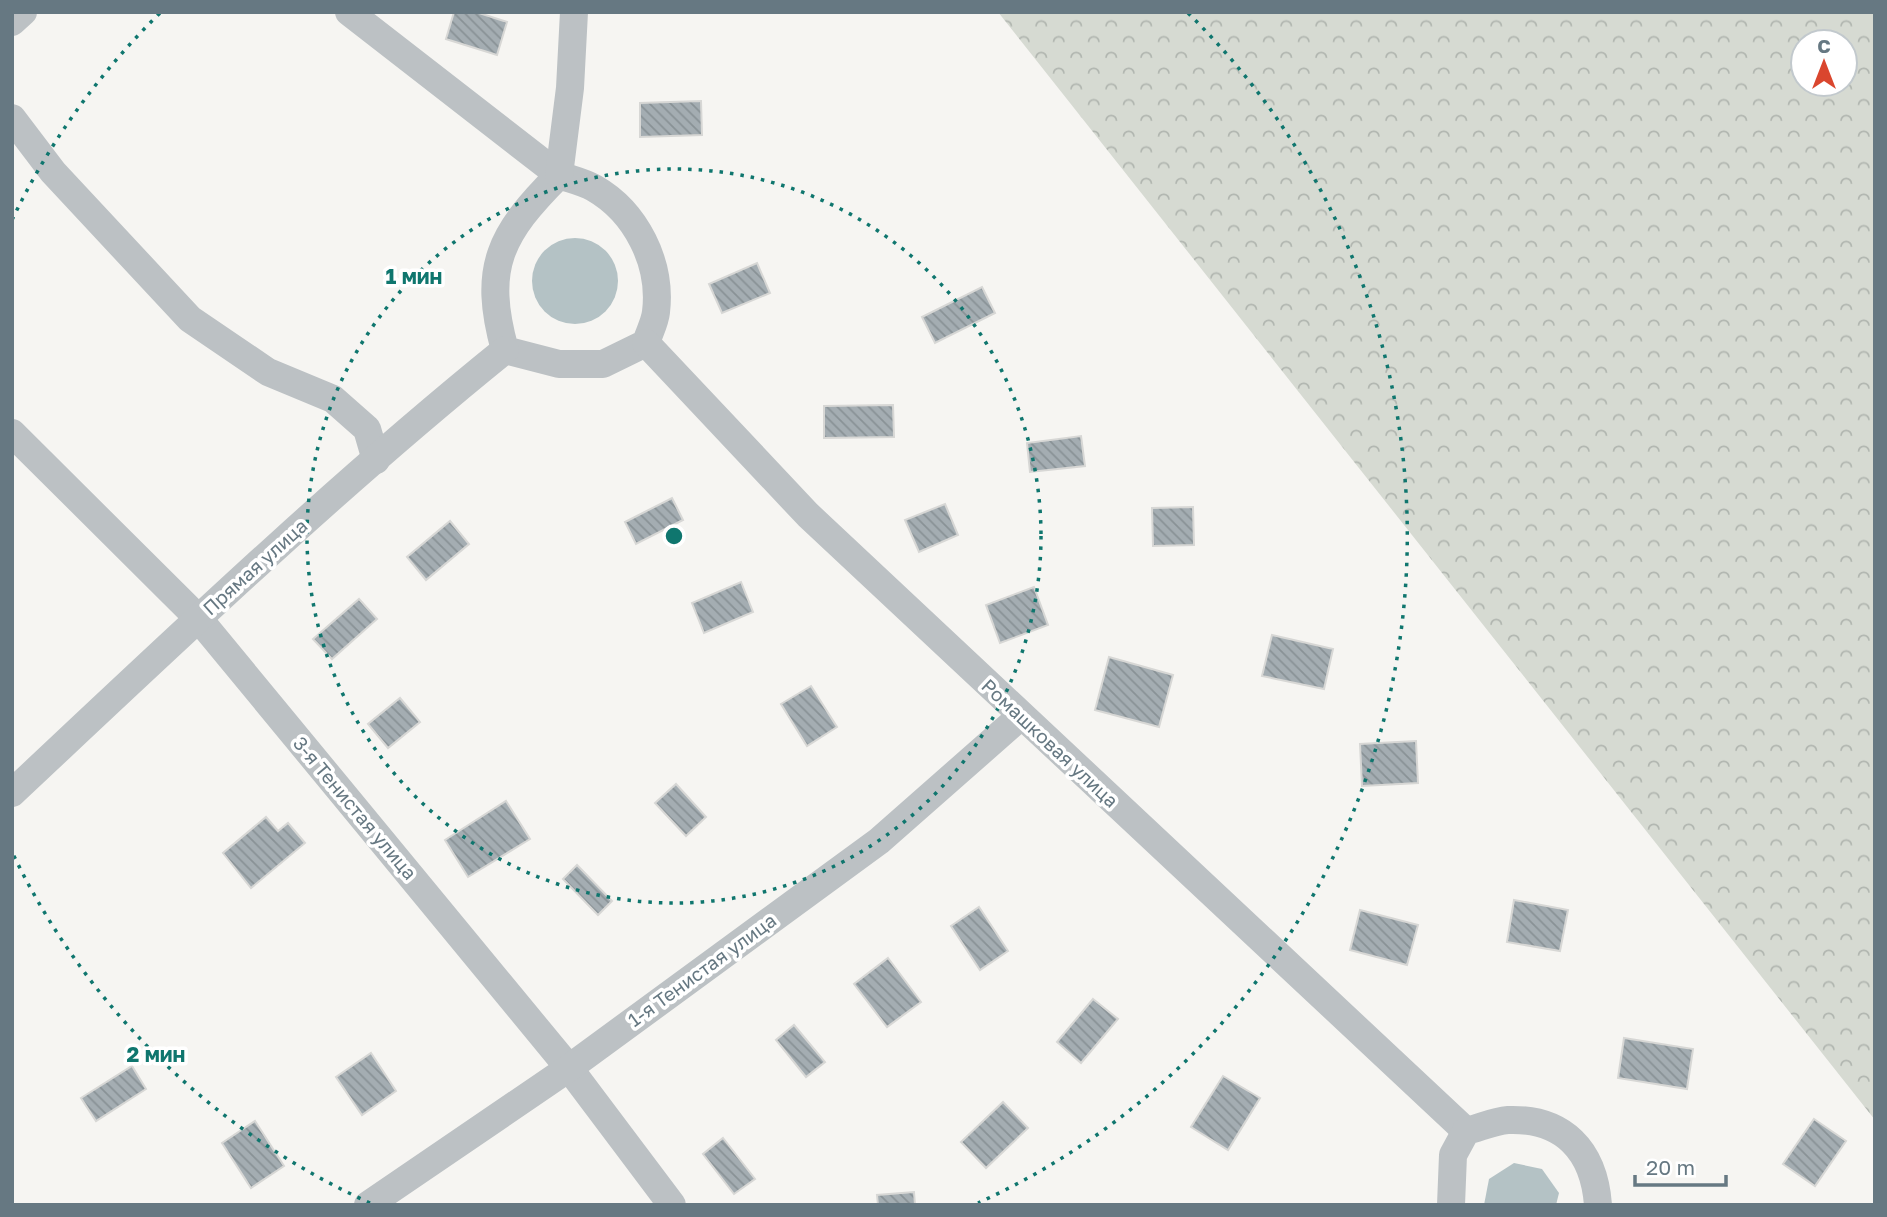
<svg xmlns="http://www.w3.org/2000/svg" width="1887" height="1217" font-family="'Golos Text',sans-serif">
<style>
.forest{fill:url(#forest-crowns);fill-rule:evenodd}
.water{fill:#b4c2c5}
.building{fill:url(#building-back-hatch);stroke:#d7d7d5;stroke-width:2}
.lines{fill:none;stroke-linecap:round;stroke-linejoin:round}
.minor{stroke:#bcc1c4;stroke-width:28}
.ring{fill:none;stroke:#0f766e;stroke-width:3.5;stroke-dasharray:3.5 7}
.labels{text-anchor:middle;stroke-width:7;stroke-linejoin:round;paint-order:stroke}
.street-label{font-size:19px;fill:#667882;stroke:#fff}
.centre{fill:#0f766e;stroke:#fff;stroke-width:3.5}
.ring-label{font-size:21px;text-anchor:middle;font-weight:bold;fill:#0f766e;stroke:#fff;stroke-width:7;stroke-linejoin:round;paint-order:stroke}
</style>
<defs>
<pattern id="forest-crowns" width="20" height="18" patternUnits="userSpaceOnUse" patternTransform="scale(1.75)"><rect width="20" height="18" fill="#d6dad2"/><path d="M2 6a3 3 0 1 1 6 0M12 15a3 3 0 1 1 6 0" fill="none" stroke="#b1b6b0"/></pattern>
<pattern id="building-back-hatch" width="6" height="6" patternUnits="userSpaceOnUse" patternTransform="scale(1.75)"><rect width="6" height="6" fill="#a4adb2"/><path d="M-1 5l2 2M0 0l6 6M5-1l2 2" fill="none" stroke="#899296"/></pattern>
</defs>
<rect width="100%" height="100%" fill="#f6f5f2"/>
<path class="forest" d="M998,12h877v1108zM1803,42h42v42h-42z"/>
<g class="water">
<circle cx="575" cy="281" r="43"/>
<path d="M1514,1163l28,6 17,24 -3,12h-72l5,-26z"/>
</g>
<g class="building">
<path d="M454,12h22l31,10 -10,33 -51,-16z"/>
<path d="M701,101l1,34 -62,2v-34z"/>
<path d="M757,263l13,30 -48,20 -13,-29z"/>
<path d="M982,287l13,26 -60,30 -13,-26z"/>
<path d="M893,405l1,32 -70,1v-32z"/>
<path d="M1081,436l4,30 -55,6 -3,-29z"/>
<path d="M672,498l11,22 -47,24 -11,-22z"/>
<path d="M945,504l13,31 -39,17 -14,-32z"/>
<path d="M1193,507l1,38 -41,1 -1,-38z"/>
<path d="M450,521l19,23 -43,36 -19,-23z"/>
<path d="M741,582l12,30 -49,21 -12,-30z"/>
<path d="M1034,587l14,38 -48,18 -14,-38z"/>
<path d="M359,599l18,20 -45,40 -19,-20z"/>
<path d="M1272,635l61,14 -9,40 -62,-13z"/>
<path d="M1109,657l64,18 -14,52 -64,-17z"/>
<path d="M811,686l26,41 -30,19 -26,-42z"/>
<path d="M400,698l20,24 -32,26 -20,-24z"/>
<path d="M1416,741l2,42 -56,3 -2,-42z"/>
<path d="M676,784l30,33 -20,19 -31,-33z"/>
<path d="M506,801l24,38 -62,38 -23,-37z"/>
<path d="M266,817l12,14 10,-8 17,20 -54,45 -28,-35z"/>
<path d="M577,865l35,36 -14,14 -35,-36z"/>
<path d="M1514,900l54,10 -8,41 -53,-9z"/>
<path d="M979,907l29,44 -28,19 -29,-44z"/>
<path d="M1360,910l58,15 -11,40 -57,-15z"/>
<path d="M888,958l33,44 -34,25 -33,-43z"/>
<path d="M1093,999l25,20 -37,44 -24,-21z"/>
<path d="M794,1025l31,37 -19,15 -30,-37z"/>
<path d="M1624,1038l69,11 -6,40 -69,-11z"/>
<path d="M371,1053l25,38 -34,24 -26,-38z"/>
<path d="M132,1066l14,23 -50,32 -15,-23z"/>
<path d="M1223,1076l37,22 -32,52 -37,-23z"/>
<path d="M1003,1102l25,26 -42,40 -25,-26z"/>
<path d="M1814,1119l32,22 -31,45 -32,-22z"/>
<path d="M255,1121l29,45 -33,22 -29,-45z"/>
<path d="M723,1138l32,41 -21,15 -31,-40z"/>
<path d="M914,1192l1,13h-37l-1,-10z"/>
</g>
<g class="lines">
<g class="minor">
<path d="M349,12l210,163c11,4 25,7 35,13 42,24 68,75 62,124 -1,10 -7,21 -10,31l-43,21h-44l-54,-14c-23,-83 -5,-116 54,-175"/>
<path d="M12,22l11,-10"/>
<path d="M12,118l41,54 137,147 78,53 65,27 34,30 9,31"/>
<path d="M559,175l11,-87 4,-76"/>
<path d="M646,343l162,172 658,616"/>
<path d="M12,433l186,185 371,450 103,137"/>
<path d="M12,793c161,-151 321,-304 493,-443"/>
<path d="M368,1205l201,-137 310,-227 142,-125"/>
<path d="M1451,1205l2,-50 13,-24c13,-3 28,-10 42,-11 55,-2 86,30 90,85"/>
</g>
</g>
<g class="ring">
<circle cx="674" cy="536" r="367"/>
<path d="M370 1203A733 733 0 0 1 12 852M12 220A733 733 0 0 1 160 13M1188 13A733 733 0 0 1 978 1203"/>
</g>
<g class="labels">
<g class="street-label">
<text transform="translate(255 567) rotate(-42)" y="7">Прямая улица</text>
<text transform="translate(1050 743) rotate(43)" y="7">Ромашковая улица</text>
<text transform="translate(355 808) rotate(50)" y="7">3-я Тенистая улица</text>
<text transform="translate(702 970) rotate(-36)" y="7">1-я Тенистая улица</text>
</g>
</g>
<circle cx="674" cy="536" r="10" class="centre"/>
<g class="ring-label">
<text x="414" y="284">1 мин</text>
<text x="156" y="1062">2 мин</text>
</g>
<rect width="1887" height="1217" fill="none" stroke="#667882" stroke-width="28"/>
<g transform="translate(1824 63)"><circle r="33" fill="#ffffff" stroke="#c2c9cd" stroke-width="2"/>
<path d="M0-5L12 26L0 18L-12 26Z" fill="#da462e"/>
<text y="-10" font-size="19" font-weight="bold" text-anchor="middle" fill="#667882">С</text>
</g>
<path d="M1635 1175v10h91v-10" fill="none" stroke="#667882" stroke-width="3.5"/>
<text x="1646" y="1175" font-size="21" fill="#667882" stroke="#ffffff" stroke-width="5" paint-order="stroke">20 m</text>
</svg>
